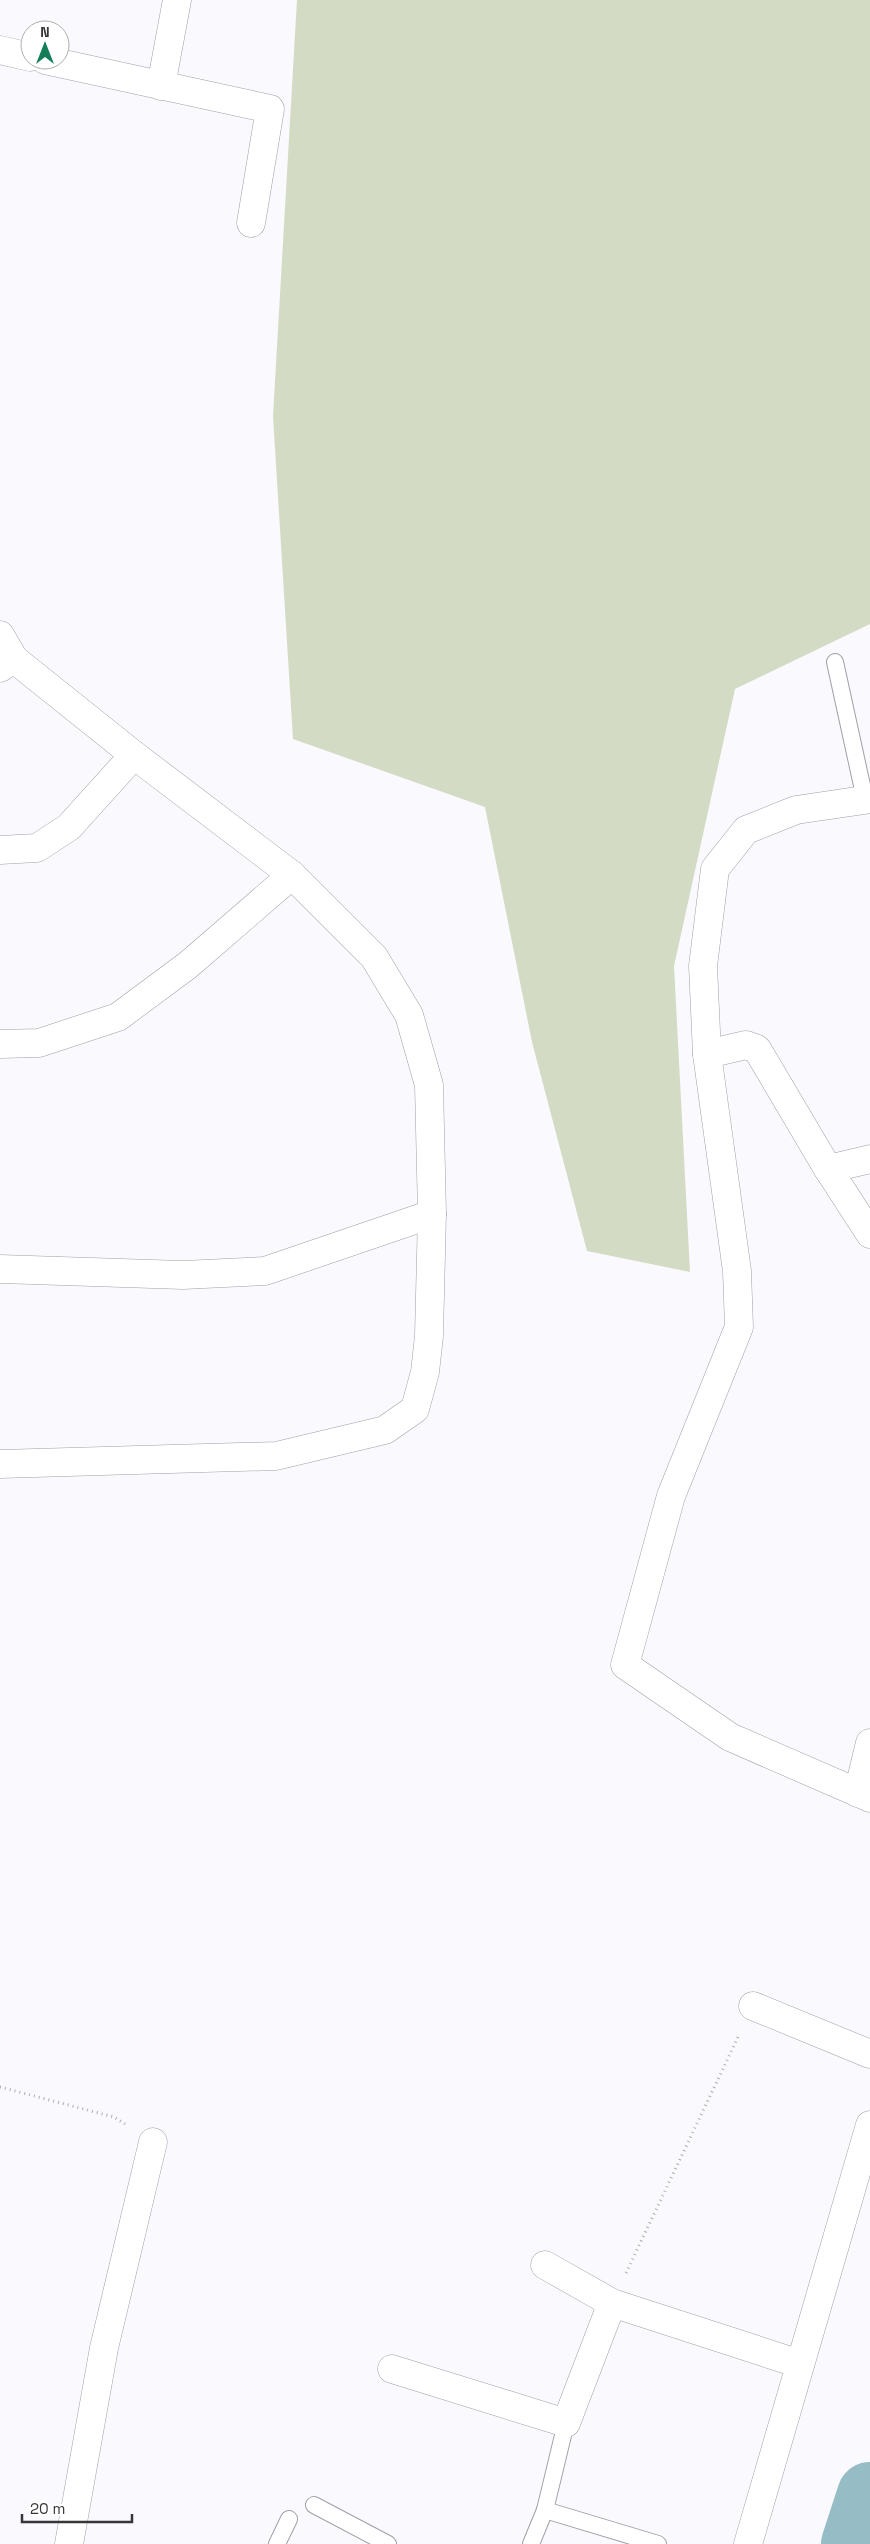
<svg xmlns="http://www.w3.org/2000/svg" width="870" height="2544" font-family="'Space Grotesk',sans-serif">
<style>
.green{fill:#d4dbc4}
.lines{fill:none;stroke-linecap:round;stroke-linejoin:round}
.river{stroke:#96bcc5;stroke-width:66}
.service-casing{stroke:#9f9fa7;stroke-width:18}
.minor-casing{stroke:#9f9fa7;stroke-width:29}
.tertiary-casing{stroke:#9f9fa7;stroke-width:29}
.path{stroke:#adadb2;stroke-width:3;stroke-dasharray:1 4;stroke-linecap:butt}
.service{stroke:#fff;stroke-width:16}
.minor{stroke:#fff;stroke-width:28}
.tertiary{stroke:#fff;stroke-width:28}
</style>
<rect width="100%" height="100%" fill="#f9f9fe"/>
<path class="green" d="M297,0h573v624l-135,65 -61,277 16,306 -103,-21 -55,-209 -47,-235 -192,-68 -20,-323z"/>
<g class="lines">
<path class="river" d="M854,2544l16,-49"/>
<defs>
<g id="service">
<path d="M835,662l28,128 7,9"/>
<path d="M566,2423l-21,87 113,34"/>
<path d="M314,2505l74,39"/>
<path d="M277,2544l12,-25"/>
<path d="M531,2544l14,-34"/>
</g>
<g id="minor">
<path d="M0,50l30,7"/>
<path d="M45,60l225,49 -19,114"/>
<path d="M161,86l16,-86"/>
<path d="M870,799l-74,11 -50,20 -31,39 -12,97 4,88 30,217 2,56 -68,169 -46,169 105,72 140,61"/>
<path d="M0,850l37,-2 32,-21 65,-72"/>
<path d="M0,1044l39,-1 79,-26 70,-52 104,-90"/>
<path d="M707,1054l39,-9 11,4 71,120"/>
<path d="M870,1159l-42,10 42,65"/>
<path d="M0,1269l183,6 82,-4 167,-57"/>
<path d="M0,1464l276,-8 109,-26 30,-21 10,-37 4,-36 3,-122 -3,-129 -20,-70 -35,-58 -82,-82 -158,-120 -120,-96"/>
<path d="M858,1793l12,-50"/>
<path d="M753,2006l117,48"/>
<path d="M545,2265l67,38 188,61"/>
<path d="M392,2369l174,54 46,-120"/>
<path d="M69,2544l35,-196 49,-206"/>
<path d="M748,2544l122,-419"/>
</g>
<path id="tertiary" d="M0,635l14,24 -14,9"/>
</defs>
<use href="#service" class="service-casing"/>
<use href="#minor" class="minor-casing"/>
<use href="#tertiary" class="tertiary-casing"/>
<g class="path">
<path d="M0,2087l114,30 11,7"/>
<path d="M626,2273l113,-238"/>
</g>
<use href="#service" class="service"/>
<use href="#minor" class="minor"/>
<use href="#tertiary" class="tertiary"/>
</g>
<g transform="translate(45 45)"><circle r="24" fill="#ffffff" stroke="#afafb0"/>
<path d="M0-4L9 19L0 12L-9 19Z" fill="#147e59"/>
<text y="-8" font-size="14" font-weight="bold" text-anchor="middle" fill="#37373a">N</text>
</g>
<path d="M22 2514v8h110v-8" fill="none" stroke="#37373a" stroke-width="2.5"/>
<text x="30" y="2514" font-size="15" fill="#37373a" stroke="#ffffff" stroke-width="4" paint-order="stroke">20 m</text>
</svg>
